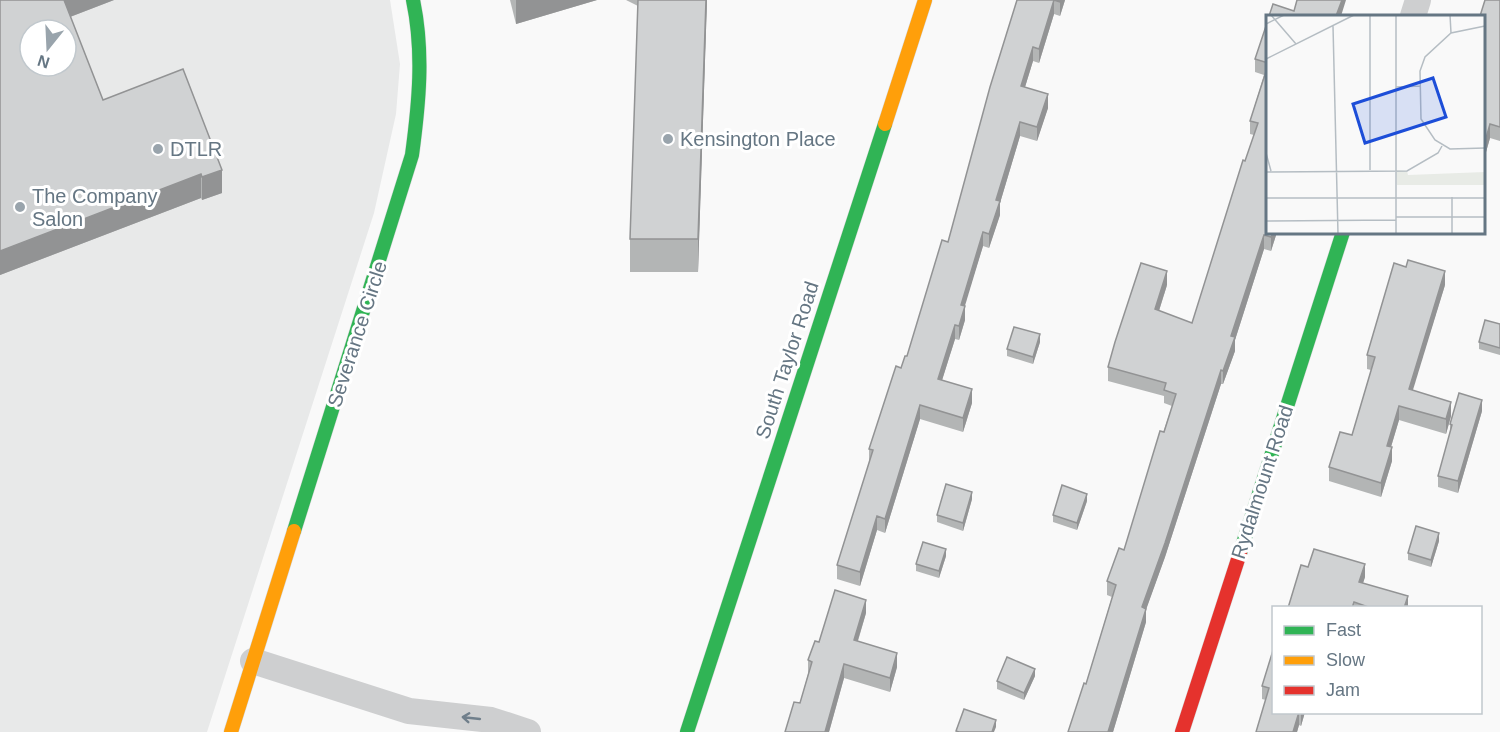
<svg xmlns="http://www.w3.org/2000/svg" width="1500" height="732" font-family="Arial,sans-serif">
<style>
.built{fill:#e8e9e9;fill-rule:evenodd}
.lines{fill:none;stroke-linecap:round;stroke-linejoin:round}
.fast-casing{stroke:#d5d6d7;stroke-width:15}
.slow-casing{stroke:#d5d6d7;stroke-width:15}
.jam-casing{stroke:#d5d6d7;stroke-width:15}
.street{stroke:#cecfd0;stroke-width:26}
.fast{stroke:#30b455;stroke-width:14}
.slow{stroke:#ff9f0a;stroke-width:14}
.jam{stroke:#e5322d;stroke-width:14}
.wall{fill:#b3b5b5}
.shaded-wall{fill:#929394}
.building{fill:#d0d2d3;stroke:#929394;stroke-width:1.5;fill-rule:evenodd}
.oneway{stroke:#707f8b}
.poi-dot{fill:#99a4ac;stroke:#fff;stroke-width:2}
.labels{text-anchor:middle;stroke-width:6;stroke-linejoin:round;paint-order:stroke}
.poi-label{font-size:20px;fill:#657683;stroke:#fff;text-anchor:start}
.street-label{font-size:20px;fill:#657683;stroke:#fff}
.inset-road{fill:none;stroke:#b5bdc3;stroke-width:1.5}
.view{fill:#1d4ed8;fill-opacity:0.15;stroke:#1d4ed8;stroke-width:3}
.inset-edge{fill:none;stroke:#657683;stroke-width:3}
</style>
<rect width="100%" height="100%" fill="#f9f9f9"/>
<path class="built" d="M0,0h390l10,64 -4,50 -22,99 -167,519h-207zM30,30h36v36h-36z"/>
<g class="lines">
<defs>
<g id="fast">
<path d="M294,531l118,-376c7,-52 12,-103 1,-155"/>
<path d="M1240,553l103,-321"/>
<path d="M687,732l198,-608"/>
</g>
<g id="slow">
<path d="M885,124l40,-124"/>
<path d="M231,732l63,-201"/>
</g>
<path id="jam" d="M1182,732l58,-179"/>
</defs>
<use href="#fast" class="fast-casing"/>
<use href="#slow" class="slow-casing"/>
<use href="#jam" class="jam-casing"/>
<g class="street">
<path d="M1413,16l5,-16"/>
<path d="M253,661l156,50 82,9 37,12"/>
</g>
<use href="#fast" class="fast"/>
<use href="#slow" class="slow"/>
<use href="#jam" class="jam"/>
</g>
<g class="wall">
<path d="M0,0h114l-44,17 33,83 80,-31 39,124 -20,7 -1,-2 -201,77z"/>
<path d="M510,0h87l-81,24z"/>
<path d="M626,0h81l-9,272h-68v-33l8,-233z"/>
<path d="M1017,0h48l-5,16 -6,-2 -15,49 -6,-2 -8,26 23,21 -11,33 -17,-5 -20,67v12l-11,33 -6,-2 -19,60 1,14 -6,20 -4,-1 -13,41 30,23 -9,29 -43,-13 -35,114 -8,-3 -17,56 -23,-7v-14l32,-102v-14l32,-81 6,-12 41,-114z"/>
<path d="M1500,0v141l-10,-3 -6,21v-143z"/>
<path d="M1268,20v212h9l-6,19 -7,-2 -29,91v11l-12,33h-2l-56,173 -19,52v13l-33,110h-45l18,-48 26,-87 -5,-2v-14l17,-31 48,-144 -8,-3v-7l-56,-15v-14l59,-82 -8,26 33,12 62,-188 -4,-1v-13l14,-46 -9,-3v-13z"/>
<path d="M1445,285l-33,105 39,26 -5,18 -47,-14 -8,27 1,14 -11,36 -52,-16v-14l23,-32 19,-65 -4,-1v-14z"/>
<path d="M1500,324v31l-21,-6v-7z"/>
<path d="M1040,342l-7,22 -26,-8v-7z"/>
<path d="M1482,411l-24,82 -20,-6v-11l12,-42v-10z"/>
<path d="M972,499l-9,32 -26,-9v-7z"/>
<path d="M1087,501l-10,29 -24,-8v-7z"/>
<path d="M1439,541l-8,26 -23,-7v-7z"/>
<path d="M946,556l-7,22 -23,-7v-7z"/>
<path d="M1308,567l57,10 -2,6 45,25h-120z"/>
<path d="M866,613l-8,28 39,26 -7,25 -46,-14 -15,54h-44l15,-29 8,-29v-14l11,-18z"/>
<path d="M1274,647v65h31l-4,14 -2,-1 -2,7h-41l10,-32 -4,-1v-13z"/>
<path d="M1035,676l-11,24 -27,-11v-8z"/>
</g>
<g class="shaded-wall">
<path d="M62,0h52l-52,20z"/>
<path d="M516,0h81l-81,24z"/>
<path d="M706,0h1l-9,272v-33z"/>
<path d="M1054,0v14l-15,49v-14z"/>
<path d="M1060,0h5l-5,16z"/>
<path d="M1342,0h4l-5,16h-5z"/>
<path d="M1033,47v14l-12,39v-14z"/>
<path d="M1048,94v14l-11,33v-14z"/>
<path d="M1020,122v14l-20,67v12l-11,33v-14l7,-34z"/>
<path d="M1490,124v14l-6,21v-14z"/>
<path d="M222,170v23l-20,7v-23z"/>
<path d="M201,174v24l-201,77v-24z"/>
<path d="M983,232v14l-22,73v-14z"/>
<path d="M1273,232h4l-6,19v-14z"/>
<path d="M1264,235v14l-29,91v11l-12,33v-13l8,-35z"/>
<path d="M1167,271v14l-12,38v-14z"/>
<path d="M1445,271v14l-36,118v-14z"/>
<path d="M965,306v14l-6,20v-14z"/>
<path d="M955,325v14l-17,54v-14z"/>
<path d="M1040,334v8l-7,22v-7z"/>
<path d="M1221,370v14l-56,173 -23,64v-14z"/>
<path d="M972,389v14l-9,29v-14z"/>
<path d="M1482,400v11l-24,82v-12z"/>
<path d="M1451,402v14l-5,18v-15z"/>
<path d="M920,405v14l-35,114v-14z"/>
<path d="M1399,406v14l-12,40v-14z"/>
<path d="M1392,447v14l-11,36v-14z"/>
<path d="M972,492v7l-9,32v-8z"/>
<path d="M1087,494v7l-10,29v-7z"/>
<path d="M877,516v14l-17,56v-14z"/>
<path d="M1439,533v8l-8,26v-7z"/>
<path d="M946,549v7l-7,22v-7z"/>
<path d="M1365,564v13l-6,18v-13z"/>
<path d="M1408,596v12h-4z"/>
<path d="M866,600v13l-12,40v-13z"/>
<path d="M1146,609v13l-33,110h-5z"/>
<path d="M897,653v14l-7,25v-14z"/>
<path d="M844,664v14l-15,54h-4z"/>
<path d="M1035,669v7l-11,24v-7z"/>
<path d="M1299,712v13l-2,7h-4z"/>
<path d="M1305,712l-4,14v-13z"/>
<path d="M996,720v7l-2,5h-2z"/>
</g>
<g class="building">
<path d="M0,0h64l39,100 80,-31 39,101 -20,7 -1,-3 -201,77zM30,30h36v36h-36z"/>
<path d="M638,0h68l-8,239h-68z"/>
<path d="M1017,0h43v2l-6,-2 -15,49 -6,-2 -12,39 27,8 -11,33 -17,-5 -24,78 4,1 -11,33 -6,-2 -22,73 4,1 -6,20 -4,-1 -17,54 34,10 -9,29 -43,-13 -35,114 -8,-3 -17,56 -23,-7 36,-115 -4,-1 27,-83 5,2 4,-12h2l35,-116 6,2 42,-155z"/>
<path d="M1297,0h45l-6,16h-67l4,-12 21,7z"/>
<path d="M1485,0h15v127l-10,-3 -6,21v-129h-4z"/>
<path d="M1268,20v43l-13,-4z"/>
<path d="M1268,65v167h5l-2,5 -7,-2 -33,101 4,1 -12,34 -2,-1 -56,173 -23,64 4,2 -38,123h-40l16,-49 2,1 30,-99 -9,-4 12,-33 5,2 36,-119 4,1 12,-38 -12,-4 2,-7 -58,-16 7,-25 26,-79 26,8 -12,38 37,14 51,-163 2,1 13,-38 -8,-2z"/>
<path d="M1408,260l37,11 -36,118 42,13 -5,17 -47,-13 -12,40 5,1 -11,36 -52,-16 11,-35 12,3 23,-78 -8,-2 27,-92 12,4z"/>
<path d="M1485,320l15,4v24l-21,-6z"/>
<path d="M1014,327l26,7 -7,23 -26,-8z"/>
<path d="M1459,393l23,7 -24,81 -20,-5 14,-51 -2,-1z"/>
<path d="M946,484l26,8 -9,31 -26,-8z"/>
<path d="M1062,485l25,9 -10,29 -24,-8z"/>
<path d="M1416,526l23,7 -8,27 -23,-7z"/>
<path d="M923,542l23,7 -7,22 -23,-7z"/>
<path d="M1314,549l51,15 -6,18 49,14 -4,12h-33l-17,-6 -2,6h-64l13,-43 7,2z"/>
<path d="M835,590l31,10 -12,40 43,13 -7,25 -46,-14 -19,68h-40l9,-30 6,1 12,-41 -4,-2 7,-19 4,1z"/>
<path d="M1274,647v65h25l-6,20h-37l13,-44 -7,-2z"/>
<path d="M1007,657l28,12 -11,24 -27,-12z"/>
<path d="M964,709l32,11 -4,12h-33l-3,-1z"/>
</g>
<defs><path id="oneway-shaft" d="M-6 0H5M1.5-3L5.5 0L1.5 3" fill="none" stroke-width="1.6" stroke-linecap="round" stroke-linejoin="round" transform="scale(1.5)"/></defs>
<use class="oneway" href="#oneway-shaft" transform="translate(471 718) rotate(-174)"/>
<g class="poi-dot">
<circle cx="668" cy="139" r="6"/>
<circle cx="158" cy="149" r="6"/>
<circle cx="20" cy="207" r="6"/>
</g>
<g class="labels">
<g class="poi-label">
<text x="680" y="146">Kensington Place</text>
<text x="170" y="156">DTLR</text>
<text x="32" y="203">The Company<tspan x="32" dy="23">Salon</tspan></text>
</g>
<g class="street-label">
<text transform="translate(357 334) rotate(-72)" y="7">Severance Circle</text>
<text transform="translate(787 360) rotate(-72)" y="7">South Taylor Road</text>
<text transform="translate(1262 482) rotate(-72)" y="7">Rydalmount Road</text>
</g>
</g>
<g transform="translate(1266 15)">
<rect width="219" height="219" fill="#f9f9f9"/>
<path d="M130,155l11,1 1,4 77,-3v13h-88z" fill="#e8ebe6"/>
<path class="inset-road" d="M5,0l25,29M104,0v155M184,0l1,18M0,9l18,-9M67,11l5,208M219,11l-34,7 -26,24 -5,14 1,48 14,21 15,9 35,-1M0,44l88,-44M130,72l25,-1M0,138l5,18M0,157l141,-1 31,-18 4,-7M186,182v37M0,183h219M130,202h89M0,206l130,-1M130,219v-219"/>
<path class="view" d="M167,63l13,39 -81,26 -12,-39z"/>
<rect width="219" height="219" class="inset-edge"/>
</g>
<rect x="1272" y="606" width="210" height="108" fill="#ffffff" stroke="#c1c8cd" stroke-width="1.5"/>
<rect x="1284" y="626" width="30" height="9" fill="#30b455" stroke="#c1c8cd" stroke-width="1.5"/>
<text x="1326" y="636" font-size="18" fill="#657683">Fast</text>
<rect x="1284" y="656" width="30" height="9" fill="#ff9f0a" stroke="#c1c8cd" stroke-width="1.5"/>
<text x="1326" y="666" font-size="18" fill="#657683">Slow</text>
<rect x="1284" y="686" width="30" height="9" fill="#e5322d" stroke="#c1c8cd" stroke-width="1.5"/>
<text x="1326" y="696" font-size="18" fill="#657683">Jam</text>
<g transform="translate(48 48) rotate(198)"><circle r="28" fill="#ffffff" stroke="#c1c8cd" stroke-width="1.5"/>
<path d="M0-4.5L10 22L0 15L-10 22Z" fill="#99a4ac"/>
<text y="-9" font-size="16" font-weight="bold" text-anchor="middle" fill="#657683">N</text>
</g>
</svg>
